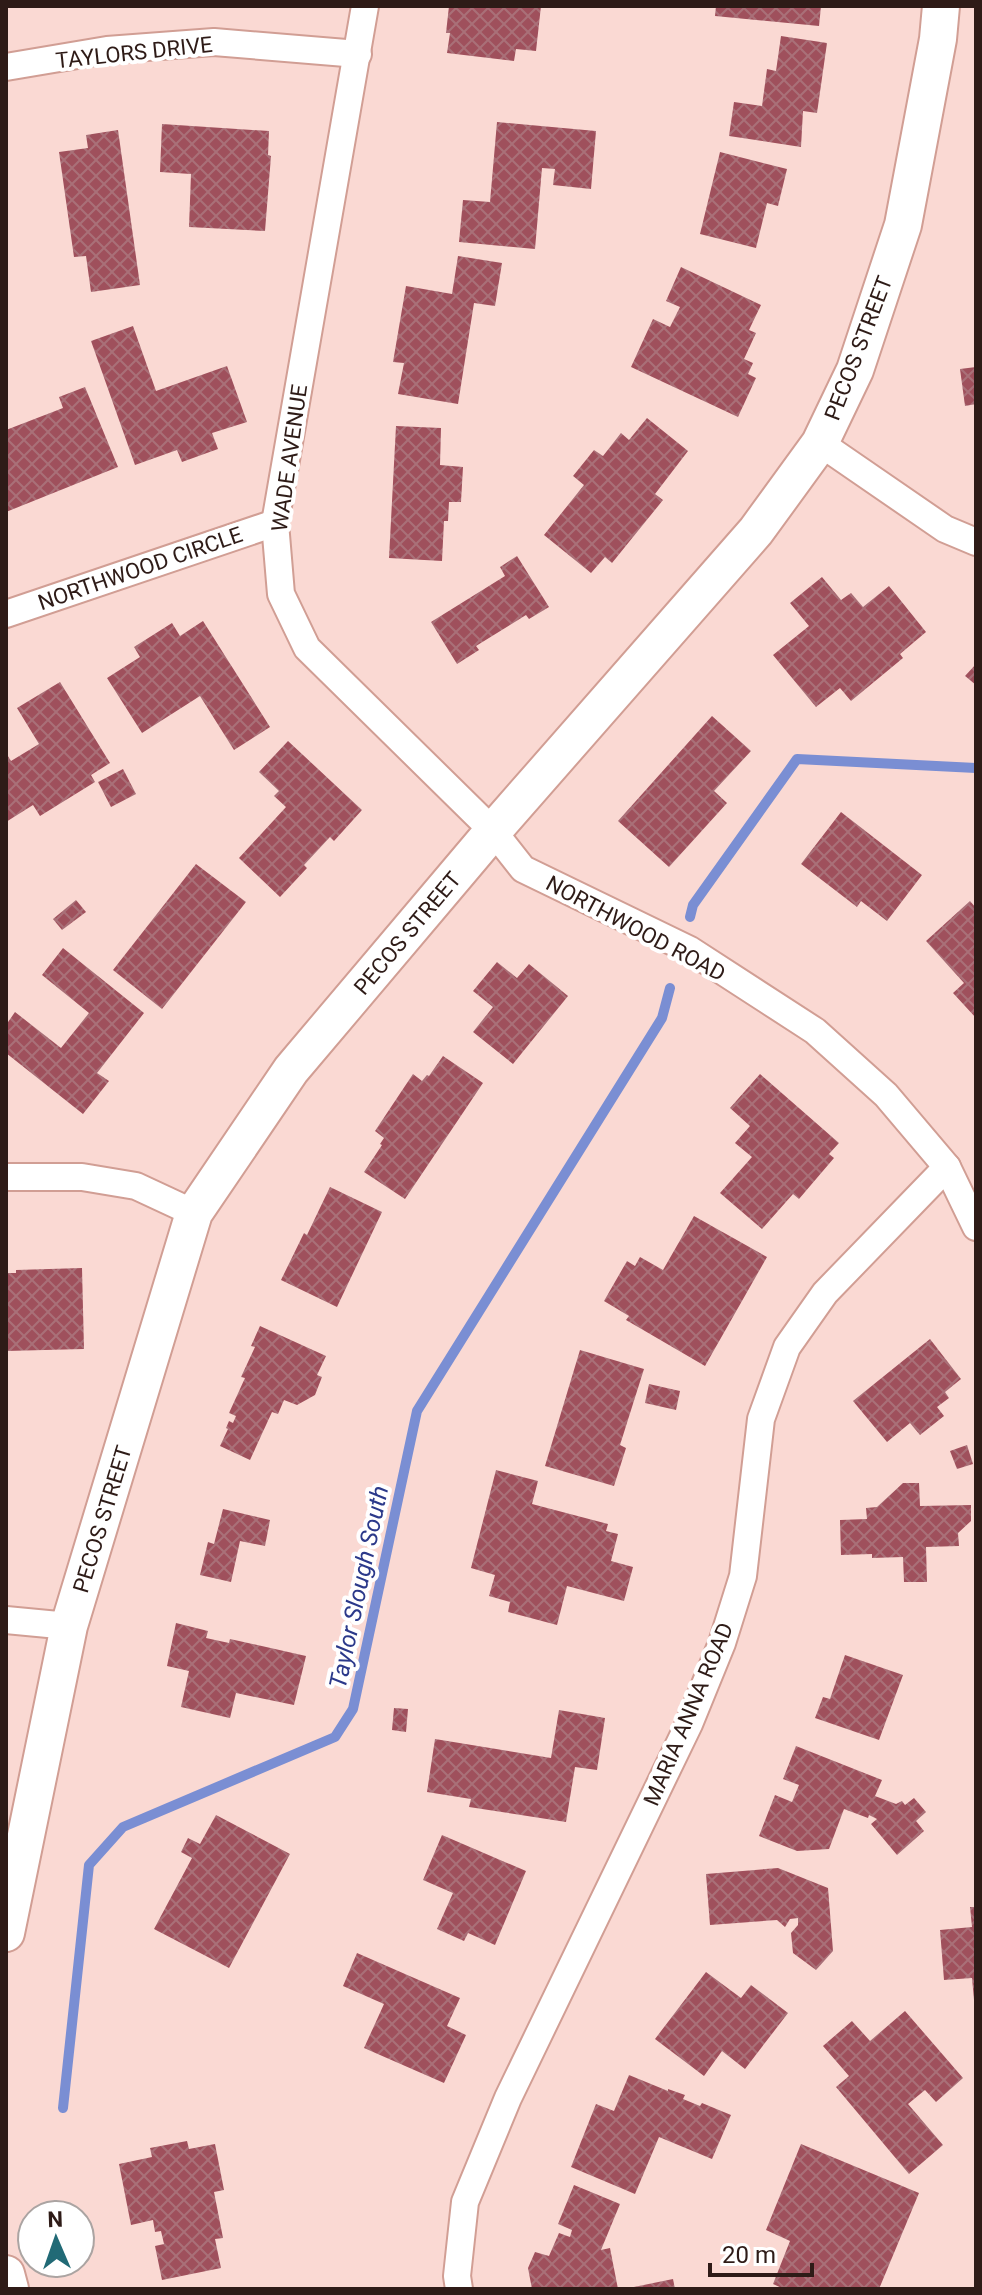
<svg xmlns="http://www.w3.org/2000/svg" width="982" height="2295" font-family="Roboto,sans-serif">
<style>
.lines{fill:none;stroke-linecap:round;stroke-linejoin:round}
.stream{stroke:#7a8ed3;stroke-width:10}
.building{fill:url(#building-cross-hatch)}
.street-casing{stroke:#d19e94;stroke-width:30}
.secondary-casing{stroke:#d19e94;stroke-width:40}
.street{stroke:#fff;stroke-width:26}
.secondary{stroke:#fff;stroke-width:36}
.labels{text-anchor:middle;stroke-width:8;stroke-linejoin:round;paint-order:stroke}
.street-label{font-size:22px;fill:#2e1b17;stroke:#fff}
.water-label{font-size:24px;font-style:italic;fill:#2b398a;stroke:#fff}
</style>
<defs>
<pattern id="building-cross-hatch" width="8" height="8" patternUnits="userSpaceOnUse" patternTransform="scale(2)"><rect width="8" height="8" fill="#9f505c"/><path d="M0 0l8 8M0 8l8-8" fill="none" stroke="#a97078"/></pattern>
</defs>
<rect width="100%" height="100%" fill="#fad9d3"/>
<g class="lines">
<g class="stream">
<path d="M690,917l3,-12 104,-146 179,9"/>
<path d="M63,2108l26,-243 34,-38 212,-90 18,-28 64,-298 245,-393 8,-30"/>
</g>
</g>
<g class="building">
<path d="M449,6h92l-5,45 -20,-2 -2,12 -67,-8 3,-20h-4z"/>
<path d="M716,6h105l-2,20 -104,-10z"/>
<path d="M781,36l46,7 -10,70 -14,-2 -2,36 -72,-11 5,-34 28,4 5,-37 9,2z"/>
<path d="M497,122l99,9 -5,58 -38,-4 2,-16 -13,-1 -7,81 -76,-7 4,-42 27,2z"/>
<path d="M162,124l107,7 -1,24 3,1 -6,75 -76,-4 2,-53 -31,-2z"/>
<path d="M118,130l22,155 -49,7 -5,-36 -12,1 -15,-105 29,-4 -2,-13z"/>
<path d="M720,152l67,17 -9,37 -11,-3 -11,45 -56,-14z"/>
<path d="M458,256l44,7 -7,43 -21,-3 -16,101 -60,-10 6,-31 -11,-1 13,-76 46,8z"/>
<path d="M681,267l80,38 -12,25 7,3 -12,26 9,4 -5,11 8,4 -18,39 -107,-50 22,-48 17,8 10,-20 -14,-6z"/>
<path d="M133,326l23,65 71,-25 20,56 -35,11 6,16 -36,13 -5,-12 -42,15 -44,-124z"/>
<path d="M976,367v37l-11,2 -5,-37z"/>
<path d="M85,387l33,80 -112,45v-82l57,-22 -4,-11z"/>
<path d="M647,418l41,33 -33,43 8,6 -51,63 -7,-6 -14,16 -47,-38 40,-50 -11,-9 21,-26 9,6 18,-23 8,7z"/>
<path d="M396,426l45,2 -1,37 23,2 -2,35h-12l-1,19h-4l-2,40 -53,-3z"/>
<path d="M517,556l32,51 -20,12 -3,-4 -50,31 3,4 -22,14 -26,-42 74,-46 -5,-9z"/>
<path d="M822,577l19,23 10,-7 12,14 26,-21 37,46 -26,22 3,4 -52,43 -11,-13 -24,19 -43,-52 36,-29 -19,-23z"/>
<path d="M203,621l67,106 -36,23 -34,-54 -58,37 -35,-55 33,-21 -6,-10 38,-24 8,13z"/>
<path d="M976,664v21l-11,-9z"/>
<path d="M60,682l50,81 -19,12 4,7 -55,34 -7,-11 -27,17v-69l5,8 28,-17 -22,-36z"/>
<path d="M712,716l39,35 -37,40 13,12 -58,64 -51,-46z"/>
<path d="M288,741l74,69 -28,31 -4,-4 -26,28 3,3 -27,29 -41,-39 47,-51 -12,-11 5,-5 -20,-19z"/>
<path d="M123,769l13,25 -25,13 -13,-25z"/>
<path d="M841,812l81,63 -35,46 -26,-20 -4,6 -56,-43z"/>
<path d="M196,864l50,38 -84,107 -49,-39z"/>
<path d="M76,900l10,12 -24,18 -9,-11z"/>
<path d="M970,901l6,7v110l-23,-25 11,-10 -38,-42z"/>
<path d="M63,948l81,65 -47,60 12,8 -26,33 -77,-61v-28l9,-13 46,36 28,-35 -47,-38z"/>
<path d="M497,962l20,16 12,-14 39,32 -55,68 -40,-32 20,-25 -20,-16z"/>
<path d="M443,1056l40,27 -78,116 -41,-27 18,-27 -2,-1 4,-6 -9,-7 38,-57 9,7 5,-6 2,1z"/>
<path d="M760,1074l79,69 -10,11 5,4 -35,41 -6,-5 -31,35 -42,-36 32,-36 -17,-14 15,-17 -20,-18z"/>
<path d="M330,1187l52,25 -45,95 -56,-27 23,-47 3,2z"/>
<path d="M694,1216l73,41 -62,109 -79,-46 3,-4 -25,-15 23,-40 8,5 5,-9 23,13z"/>
<path d="M82,1268l2,81 -78,2v-78h10v-3z"/>
<path d="M260,1326l66,30 -9,19 5,2 -7,18 -18,10 -13,-5 -6,14 -6,-2 -22,48 -30,-14 8,-17 -2,-1 3,-7 4,2 3,-7 -7,-3 16,-35 -4,-1 14,-30 -4,-1z"/>
<path d="M930,1339l31,40 -16,13 4,6 -12,9 7,9 -24,19 -10,-12 -23,19 -34,-41z"/>
<path d="M580,1350l64,19 -24,76 6,3 -12,38 -69,-20z"/>
<path d="M649,1384l31,7 -4,19 -31,-7z"/>
<path d="M967,1445l6,19 -16,5 -7,-18z"/>
<path d="M496,1470l42,11 -6,23 76,20 -2,7 12,3 -7,27 22,6 -9,34 -57,-15 -10,39 -49,-13 2,-10 -21,-6 6,-21 -24,-7z"/>
<path d="M903,1483h16l1,23 51,-1v16l-13,12 1,13 -33,1 1,35h-23l-1,-25 -31,1v-4l-31,1 -1,-35 27,-1 -1,-11 11,-1z"/>
<path d="M223,1509l47,11 -5,26 -25,-5 -9,41 -31,-7 8,-33 6,2z"/>
<path d="M176,1623l32,8 -2,7 23,5 1,-4 76,17 -12,49 -58,-12 -6,25 -49,-11 8,-36 -22,-5z"/>
<path d="M845,1655l58,20 -24,65 -64,-22 8,-21 7,2z"/>
<path d="M394,1708l14,1 -2,23 -14,-2z"/>
<path d="M559,1710l46,8 -8,52 -22,-3 -9,55 -97,-15 2,-8 -44,-7 8,-53 116,19z"/>
<path d="M796,1746l86,34 -7,16 21,8 6,-3 3,4 9,-7 12,14 -10,9 8,10 -27,24 -26,-31 6,-5 -8,-4 -1,3 -24,-9 -15,40 -32,2 -38,-15 16,-41 17,7 7,-17 -16,-6z"/>
<path d="M216,1815l74,39 -61,114 -75,-39 38,-71 -11,-6 7,-14 12,6z"/>
<path d="M442,1835l84,36 -31,74 -27,-12 -4,8 -27,-12 16,-36 -30,-13z"/>
<path d="M778,1868l50,20 5,63 -17,19 -23,-17 -2,-20 7,-8v-7l-8,1 -5,8 -8,-7 -67,5 -4,-51z"/>
<path d="M970,1907h6v93h-2l-2,-22 -28,2 -4,-50 32,-3z"/>
<path d="M357,1953l103,45 -13,28 19,9 -22,48 -80,-35 20,-44 -41,-18z"/>
<path d="M706,1972l35,26 10,-13 37,28 -43,56 -23,-18 -18,25 -49,-37z"/>
<path d="M905,2011l58,67 -27,24 -11,-12 -17,14 35,41 -34,29 -73,-87 13,-11 -26,-30 29,-25 18,20z"/>
<path d="M629,2075l39,16v-2l17,6 -2,4 17,7 2,-3 29,12 -19,44 -53,-22 -24,57 -64,-27 25,-63 18,7z"/>
<path d="M187,2141l2,8 26,-5 9,46 -10,2 9,46 -8,1 6,29 -59,12 -7,-34 9,-2 -3,-13 -6,1 -2,-12 -22,5 -12,-61 33,-7 -2,-9z"/>
<path d="M801,2144l118,49 -40,96h-40l-5,-2 -1,2h-49l-11,-5 17,-43 -24,-11z"/>
<path d="M574,2185l46,19 -19,46 9,-2 8,41h-86l-4,-21 7,-16 14,4 10,-23 11,4 2,-7 -14,-6z"/>
<path d="M673,2279l2,10h-46v-1z"/>
</g>
<g class="lines">
<defs>
<g id="street">
<path d="M365,6l-90,517 6,71 26,54 186,183 30,38 167,81 125,81 71,64 61,72 29,60"/>
<path d="M6,67l101,-17 107,-8 144,12"/>
<path d="M820,443l125,86 31,13"/>
<path d="M6,614l269,-91"/>
<path d="M6,1177h76l54,9 58,27"/>
<path d="M6,1620l63,6"/>
<path d="M459,2289l-2,-13 8,-74 43,-104 181,-374 33,-81 21,-67 18,-157 26,-72 38,-54 122,-126"/>
</g>
<g id="secondary">
<path d="M6,1933l63,-307 125,-413 97,-143 202,-239 263,-300 64,-88 35,-73 48,-145 35,-186 3,-33"/>
<path d="M6,2274l4,15"/>
</g>
</defs>
<use href="#street" class="street-casing"/>
<use href="#secondary" class="secondary-casing"/>
<use href="#street" class="street"/>
<use href="#secondary" class="secondary"/>
</g>
<g class="labels">
<g class="street-label">
<text transform="translate(134 52) rotate(-6)" y="8">TAYLORS DRIVE</text>
<text transform="translate(858 348) rotate(-69)" y="8">PECOS STREET</text>
<text transform="translate(289 458) rotate(-82)" y="8">WADE AVENUE</text>
<text transform="translate(140 568) rotate(-19)" y="8">NORTHWOOD CIRCLE</text>
<text transform="translate(636 928) rotate(28)" y="8">NORTHWOOD ROAD</text>
<text transform="translate(407 933) rotate(-50)" y="8">PECOS STREET</text>
<text transform="translate(102 1519) rotate(-73)" y="8">PECOS STREET</text>
<text transform="translate(688 1714) rotate(-67)" y="8">MARIA ANNA ROAD</text>
</g>
<g class="water-label">
<text transform="translate(359 1587) rotate(-78)" y="8">Taylor Slough South</text>
</g>
</g>
<rect width="982" height="2295" fill="none" stroke="#2e1b17" stroke-width="16"/>
<g transform="translate(56 2239) rotate(358)"><circle r="38" fill="#ffffff" stroke="#aba4a2" stroke-width="2"/>
<path d="M0-6L14 30L0 20L-14 30Z" fill="#216a76"/>
<text y="-12" font-size="22" font-weight="bold" text-anchor="middle" fill="#2e1b17">N</text>
</g>
<path d="M710 2263v12h102v-12" fill="none" stroke="#2e1b17" stroke-width="4"/>
<text x="722" y="2263" font-size="24" fill="#2e1b17" stroke="#ffffff" stroke-width="6" paint-order="stroke">20 m</text>
</svg>
